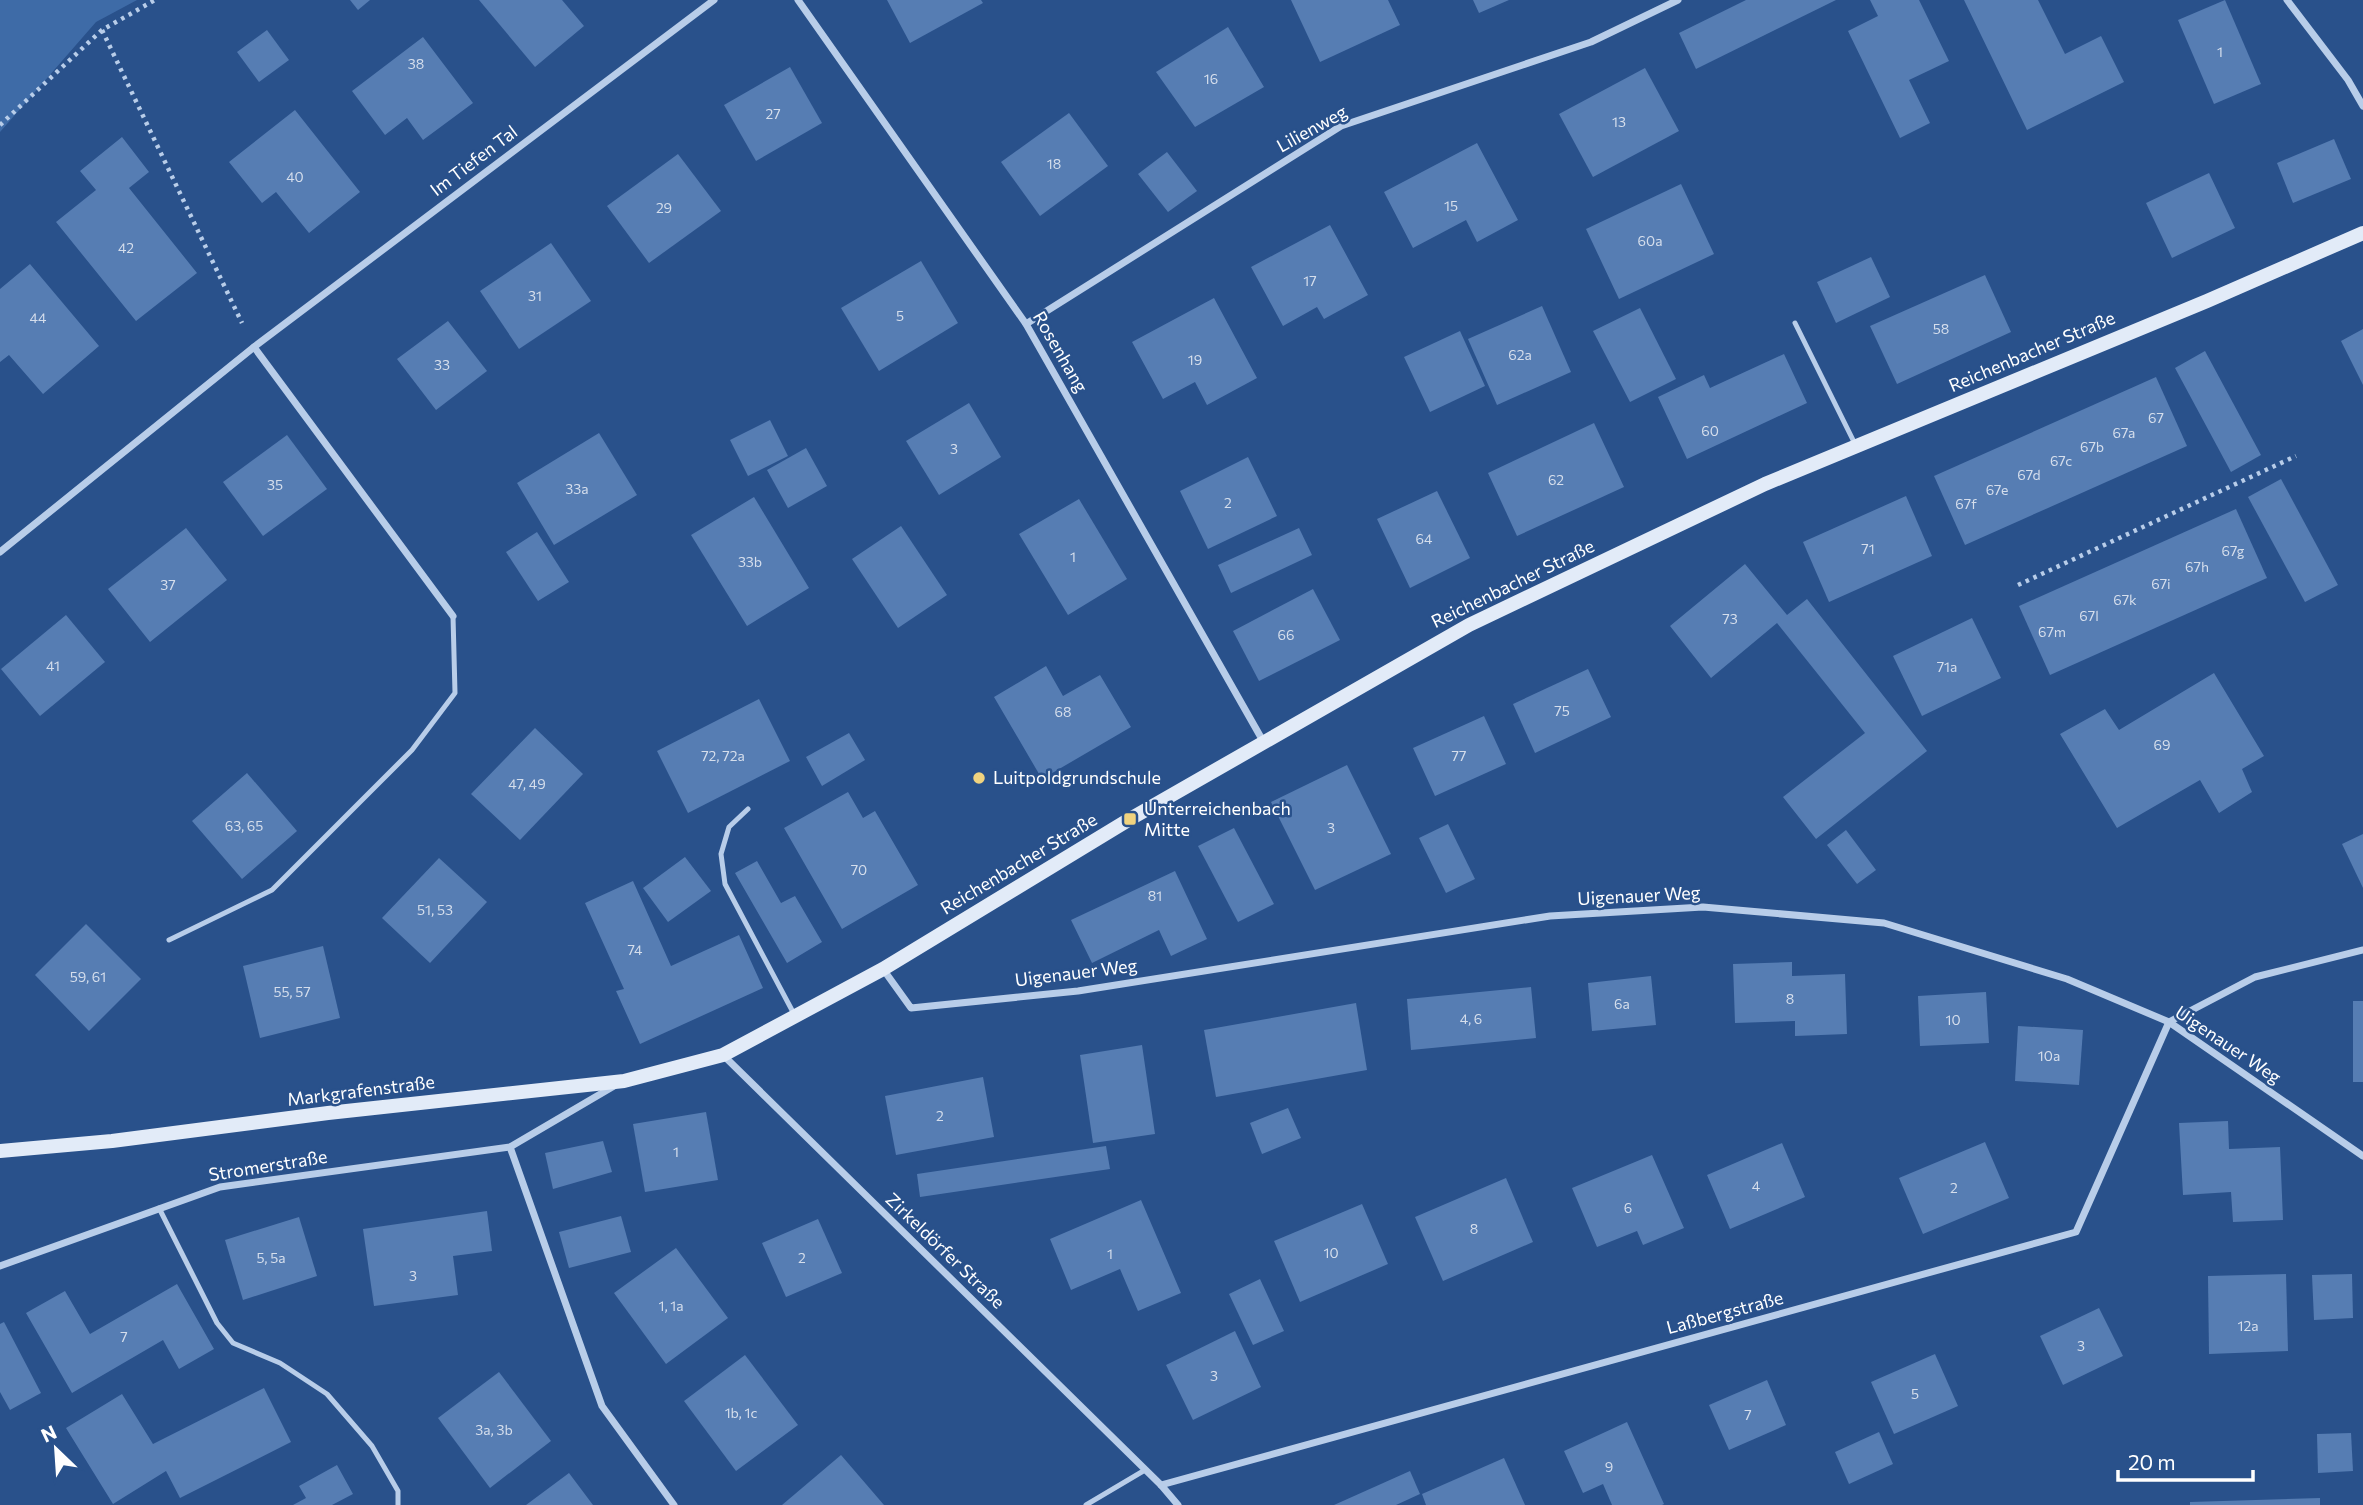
<svg xmlns="http://www.w3.org/2000/svg" width="2363" height="1505" font-family="Commissioner,sans-serif">
<style>
.green{fill:#3e6ba7}
.building{fill:#567db3}
.lines{fill:none;stroke-linecap:round;stroke-linejoin:round}
.path{stroke:#b8cde9;stroke-width:4.5;stroke-dasharray:3.5 5;stroke-linecap:butt}
.service{stroke:#b8cde9;stroke-width:5}
.minor{stroke:#b8cde9;stroke-width:7}
.secondary{stroke:#e2ebf8;stroke-width:14}
.poi-dot{fill:#f0d37f;stroke:#29518b;stroke-width:2.5}
.labels{text-anchor:middle;stroke-width:5;stroke-linejoin:round;paint-order:stroke}
.number-label{font-size:14px;fill:#d5deec}
.street-label{font-size:18px;fill:#fff;stroke:#29518b}
.poi-label{font-size:18px;fill:#fff;stroke:#29518b;text-anchor:start}
</style>
<rect width="100%" height="100%" fill="#29518b"/>
<path class="green" d="M0,0h137l-41,22 -96,110z"/>
<g class="building">
<path d="M350,0h20l-12,10z"/>
<path d="M479,0h83l22,26 -49,41z"/>
<path d="M887,0h94l2,3 -73,40z"/>
<path d="M1291,0h97l12,25 -80,37z"/>
<path d="M1473,0h36l-30,13z"/>
<path d="M1746,0h90l-140,69 -17,-36z"/>
<path d="M1870,0h49l30,61 -40,19 21,43 -30,15 -52,-107 30,-15z"/>
<path d="M1964,0h74l27,54 36,-18 23,46 -97,48z"/>
<path d="M2225,0l36,84 -47,20 -36,-84z"/>
<path d="M1228,27l36,60 -69,40 -39,-55z"/>
<path d="M267,30l22,30 -30,22 -22,-30z"/>
<path d="M423,37l50,66 -50,37 -16,-22 -22,17 -33,-44z"/>
<path d="M790,67l32,56 -66,38 -32,-56z"/>
<path d="M1645,68l34,63 -86,46 -34,-63z"/>
<path d="M295,110l65,82 -51,41 -33,-41 -14,11 -33,-41z"/>
<path d="M1069,113l39,53 -68,50 -39,-54z"/>
<path d="M122,137l27,35 -20,16 68,85 -61,48 -80,-99 40,-32 -16,-19z"/>
<path d="M2334,139l17,40 -58,24 -16,-40z"/>
<path d="M1477,143l41,77 -41,22 -11,-22 -53,28 -29,-56z"/>
<path d="M1167,152l30,39 -29,21 -30,-38z"/>
<path d="M678,154l43,57 -72,52 -42,-57z"/>
<path d="M2209,173l26,55 -63,30 -26,-55z"/>
<path d="M1681,184l33,70 -95,45 -33,-70z"/>
<path d="M1330,225l38,70 -44,24 -7,-12 -34,19 -32,-59z"/>
<path d="M551,243l40,58 -72,48 -39,-58z"/>
<path d="M1871,257l19,40 -54,26 -19,-41z"/>
<path d="M921,261l37,62 -79,48 -38,-63z"/>
<path d="M30,264l69,82 -56,48 -34,-39 -9,7v-73z"/>
<path d="M1985,275l26,57 -114,52 -27,-58z"/>
<path d="M1214,298l43,80 -50,27 -12,-23 -32,17 -31,-57z"/>
<path d="M1542,306l29,66 -74,33 -29,-66z"/>
<path d="M1640,308l36,71 -46,23 -37,-71z"/>
<path d="M448,321l39,50 -51,39 -39,-51z"/>
<path d="M2363,329v56l-22,-44z"/>
<path d="M1460,331l25,55 -55,26 -26,-55z"/>
<path d="M2205,351l56,104 -30,17 -56,-104z"/>
<path d="M1784,354l23,49 -120,56 -29,-62 46,-22 6,13z"/>
<path d="M2156,377l31,69 -222,99 -31,-69z"/>
<path d="M969,403l32,54 -62,38 -33,-54z"/>
<path d="M770,420l18,36 -40,20 -18,-36z"/>
<path d="M1594,423l30,64 -107,49 -29,-63z"/>
<path d="M599,433l38,62 -83,50 -37,-62z"/>
<path d="M287,435l40,54 -64,47 -40,-54z"/>
<path d="M806,448l21,38 -39,22 -21,-38z"/>
<path d="M1248,457l29,59 -69,33 -28,-58z"/>
<path d="M2281,479l57,106 -33,17 -57,-105z"/>
<path d="M1437,491l33,67 -60,30 -33,-69z"/>
<path d="M1906,496l26,60 -103,46 -26,-60z"/>
<path d="M754,497l55,91 -62,38 -56,-91z"/>
<path d="M1079,499l48,80 -59,36 -49,-81z"/>
<path d="M2236,509l31,69 -217,97 -31,-69z"/>
<path d="M901,526l46,69 -49,33 -46,-69z"/>
<path d="M186,528l41,52 -77,62 -42,-53z"/>
<path d="M1299,528l13,27 -81,38 -13,-28z"/>
<path d="M537,532l32,50 -31,19 -32,-49z"/>
<path d="M1745,564l42,51 20,-16 120,152 -111,88 -33,-42 82,-64 -88,-110 -66,55 -41,-52z"/>
<path d="M1313,589l27,51 -81,41 -26,-50z"/>
<path d="M66,615l39,47 -65,54 -39,-47z"/>
<path d="M1972,618l29,60 -79,38 -29,-60z"/>
<path d="M1046,666l17,30 37,-21 31,52 -89,52 -48,-82z"/>
<path d="M1588,669l23,48 -76,36 -22,-49z"/>
<path d="M2214,673l50,83 -22,13 10,23 -33,21 -19,-33 -83,48 -57,-94 45,-25 14,21z"/>
<path d="M759,699l31,62 -102,52 -31,-62z"/>
<path d="M1484,716l22,48 -71,32 -22,-48z"/>
<path d="M535,728l48,46 -63,66 -49,-46z"/>
<path d="M849,733l16,27 -43,26 -16,-29z"/>
<path d="M1347,765l44,89 -76,36 -44,-88z"/>
<path d="M247,773l50,58 -55,48 -50,-58z"/>
<path d="M848,792l15,26 12,-7 43,74 -76,44 -58,-101z"/>
<path d="M1448,824l27,55 -29,14 -27,-55z"/>
<path d="M1234,828l40,76 -36,18 -40,-76z"/>
<path d="M1846,830l30,40 -19,14 -30,-39z"/>
<path d="M2363,834v54l-21,-44z"/>
<path d="M685,857l26,34 -43,31 -25,-34z"/>
<path d="M439,858l48,44 -57,61 -48,-45z"/>
<path d="M757,861l24,42 14,-7 27,46 -35,21 -52,-90z"/>
<path d="M1175,871l32,68 -36,17 -12,-26 -67,33 -21,-43z"/>
<path d="M633,881l38,85 68,-31 24,53 -123,56 -24,-53 8,-2 -39,-86z"/>
<path d="M86,924l55,55 -52,52 -54,-56z"/>
<path d="M323,946l17,72 -80,20 -17,-72z"/>
<path d="M1792,962v14l53,-2 2,60 -52,2v-15l-60,2 -2,-59z"/>
<path d="M1651,976l5,49 -64,6 -4,-48z"/>
<path d="M1531,987l5,51 -125,12 -4,-51z"/>
<path d="M1986,992l3,51 -69,3 -2,-50z"/>
<rect x="2353" y="1001" width="10" height="81"/>
<path d="M1356,1003l11,67 -151,27 -12,-67z"/>
<path d="M2018,1026l65,4 -4,55 -64,-4z"/>
<path d="M1142,1045l13,89 -62,9 -13,-88z"/>
<path d="M983,1077l11,60 -98,18 -11,-59z"/>
<path d="M1288,1108l13,30 -39,16 -12,-31z"/>
<path d="M706,1112l12,68 -73,12 -12,-68z"/>
<path d="M2228,1121l1,28 51,-2 3,73 -50,2 -2,-30 -48,3 -4,-72z"/>
<path d="M603,1141l9,31 -59,17 -8,-36z"/>
<path d="M1985,1142l24,56 -86,36 -24,-56z"/>
<path d="M1782,1143l23,54 -75,32 -23,-54z"/>
<path d="M1106,1146l4,23 -190,28 -3,-23z"/>
<path d="M1652,1155l32,73 -41,17 -6,-14 -40,16 -25,-59z"/>
<path d="M1506,1178l27,64 -90,39 -28,-64z"/>
<path d="M1141,1200l40,93 -43,18 -18,-42 -49,21 -21,-51z"/>
<path d="M1362,1204l26,60 -88,38 -26,-61z"/>
<path d="M487,1211l5,40 -39,5 5,39 -84,11 -11,-77z"/>
<path d="M621,1216l10,36 -62,16 -10,-36z"/>
<path d="M299,1217l18,59 -74,24 -18,-60z"/>
<path d="M818,1219l24,54 -56,24 -24,-54z"/>
<path d="M676,1248l52,70 -62,46 -52,-71z"/>
<path d="M2286,1274l2,77 -79,3 -1,-78z"/>
<path d="M2352,1274l1,44 -39,2 -2,-45z"/>
<path d="M1260,1279l24,52 -31,14 -24,-51z"/>
<path d="M177,1284l37,65 -35,20 -16,-29 -91,53 -46,-80 39,-22 25,43z"/>
<path d="M2099,1308l24,48 -60,29 -23,-49z"/>
<path d="M4,1322l37,71 -31,17 -10,-18v-68z"/>
<path d="M1235,1331l26,56 -68,33 -27,-55z"/>
<path d="M1935,1354l23,52 -64,28 -23,-52z"/>
<path d="M745,1355l53,70 -62,46 -52,-70z"/>
<path d="M499,1372l52,69 -61,47 -52,-70z"/>
<path d="M1767,1380l19,45 -57,25 -20,-45z"/>
<path d="M264,1388l27,54 -111,56 -14,-27 -53,33 -47,-76 56,-34 31,50z"/>
<path d="M1627,1422l37,82 -2,1h-50l-9,-21 -20,9 -19,-42z"/>
<path d="M1879,1432l14,32 -44,20 -14,-32z"/>
<path d="M2351,1433l2,38 -35,2 -1,-39z"/>
<path d="M841,1455l43,50h-102z"/>
<path d="M1504,1458l21,47h-99l-4,-11z"/>
<path d="M337,1465l16,29 -21,11h-39l13,-7 -7,-12z"/>
<path d="M1410,1471l10,23 -24,11h-62z"/>
<path d="M569,1473l24,32h-67z"/>
<path d="M2320,1498v7h-130v-3z"/>
</g>
<g class="lines">
<g class="path">
<path d="M102,30l140,293"/>
<path d="M0,125l102,-95 53,-30"/>
<path d="M2018,585l278,-129"/>
</g>
<g class="service">
<path d="M1795,323l61,123"/>
<path d="M748,809l-19,18 -8,27 4,30 69,130"/>
<path d="M169,940l103,-50 140,-140 43,-57 -2,-77"/>
<path d="M159,1208l58,115 16,20 47,20 47,31 45,52 26,45v14"/>
<path d="M1086,1505l59,-35"/>
</g>
<g class="minor">
<path d="M798,0l228,324 237,417"/>
<path d="M2287,0l61,80 15,26"/>
<path d="M1026,324l315,-198 250,-84 87,-42"/>
<path d="M254,347l199,269"/>
<path d="M0,552l254,-205 460,-347"/>
<path d="M883,969l28,39 167,-17 472,-75 153,-9 181,16 183,56 102,43 194,134"/>
<path d="M724,1056l437,429 17,20"/>
<path d="M510,1147l92,259 72,99"/>
<path d="M0,1266l220,-79 290,-40 104,-61"/>
<path d="M1161,1485l915,-253 93,-210 86,-45 108,-27"/>
</g>
<path class="secondary" d="M0,1151l112,-10 216,-28 296,-32 99,-26 160,-86 247,-150 339,-194 296,-141 442,-183 156,-68"/>
</g>
<g class="poi-dot">
<circle cx="979" cy="778" r="7"/>
<rect x="1123" y="812" width="14" height="14" rx="3.5"/>
</g>
<g class="labels">
<g class="number-label">
<text x="2220" y="57">1</text>
<text x="416" y="69">38</text>
<text x="1211" y="84">16</text>
<text x="773" y="119">27</text>
<text x="1619" y="127">13</text>
<text x="1054" y="169">18</text>
<text x="295" y="182">40</text>
<text x="1451" y="211">15</text>
<text x="664" y="213">29</text>
<text x="1650" y="246">60a</text>
<text x="126" y="253">42</text>
<text x="1310" y="286">17</text>
<text x="535" y="301">31</text>
<text x="900" y="321">5</text>
<text x="38" y="323">44</text>
<text x="1941" y="334">58</text>
<text x="1520" y="360">62a</text>
<text x="1195" y="365">19</text>
<text x="442" y="370">33</text>
<text x="2156" y="423">67</text>
<text x="1710" y="436">60</text>
<text x="2124" y="438">67a</text>
<text x="2092" y="452">67b</text>
<text x="954" y="454">3</text>
<text x="2061" y="466">67c</text>
<text x="2029" y="480">67d</text>
<text x="1556" y="485">62</text>
<text x="275" y="490">35</text>
<text x="577" y="494">33a</text>
<text x="1997" y="495">67e</text>
<text x="1228" y="508">2</text>
<text x="1966" y="509">67f</text>
<text x="1424" y="544">64</text>
<text x="1868" y="554">71</text>
<text x="2233" y="556">67g</text>
<text x="1073" y="562">1</text>
<text x="750" y="567">33b</text>
<text x="2197" y="572">67h</text>
<text x="2161" y="589">67i</text>
<text x="168" y="590">37</text>
<text x="2125" y="605">67k</text>
<text x="2089" y="621">67l</text>
<text x="1730" y="624">73</text>
<text x="2052" y="637">67m</text>
<text x="1286" y="640">66</text>
<text x="53" y="671">41</text>
<text x="1947" y="672">71a</text>
<text x="1562" y="716">75</text>
<text x="1063" y="717">68</text>
<text x="2162" y="750">69</text>
<text x="723" y="761">72, 72a</text>
<text x="1459" y="761">77</text>
<text x="527" y="789">47, 49</text>
<text x="244" y="831">63, 65</text>
<text x="1331" y="833">3</text>
<text x="859" y="875">70</text>
<text x="1155" y="901">81</text>
<text x="435" y="915">51, 53</text>
<text x="635" y="955">74</text>
<text x="88" y="982">59, 61</text>
<text x="292" y="997">55, 57</text>
<text x="1790" y="1004">8</text>
<text x="1622" y="1009">6a</text>
<text x="1471" y="1024">4, 6</text>
<text x="1953" y="1025">10</text>
<text x="2049" y="1061">10a</text>
<text x="940" y="1121">2</text>
<text x="676" y="1157">1</text>
<text x="1756" y="1191">4</text>
<text x="1954" y="1193">2</text>
<text x="1628" y="1213">6</text>
<text x="1474" y="1234">8</text>
<text x="1331" y="1258">10</text>
<text x="1110" y="1259">1</text>
<text x="271" y="1263">5, 5a</text>
<text x="802" y="1263">2</text>
<text x="413" y="1281">3</text>
<text x="671" y="1311">1, 1a</text>
<text x="2248" y="1331">12a</text>
<text x="124" y="1342">7</text>
<text x="2081" y="1351">3</text>
<text x="1214" y="1381">3</text>
<text x="1915" y="1399">5</text>
<text x="741" y="1418">1b, 1c</text>
<text x="1748" y="1420">7</text>
<text x="494" y="1435">3a, 3b</text>
<text x="1609" y="1472">9</text>
</g>
<g class="street-label">
<text transform="translate(1312 129) rotate(-29)" y="6">Lilienweg</text>
<text transform="translate(474 161) rotate(-37)" y="6">Im Tiefen Tal</text>
<text transform="translate(1060 352) rotate(60)" y="6">Rosenhang</text>
<text transform="translate(2032 352) rotate(-23)" y="6">Reichenbacher Straße</text>
<text transform="translate(1513 584) rotate(-26)" y="6">Reichenbacher Straße</text>
<text transform="translate(1019 864) rotate(-31)" y="6">Reichenbacher Straße</text>
<text transform="translate(1639 896) rotate(-3)" y="6">Uigenauer Weg</text>
<text transform="translate(1076 973) rotate(-7)" y="6">Uigenauer Weg</text>
<text transform="translate(2228 1045) rotate(34)" y="6">Uigenauer Weg</text>
<text transform="translate(361 1091) rotate(-7)" y="6">Markgrafenstraße</text>
<text transform="translate(268 1166) rotate(-9)" y="6">Stromerstraße</text>
<text transform="translate(945 1251) rotate(44)" y="6">Zirkeldörfer Straße</text>
<text transform="translate(1725 1313) rotate(-15)" y="6">Laßbergstraße</text>
</g>
<g class="poi-label">
<text x="993" y="784">Luitpoldgrundschule</text>
<text x="1144" y="815">Unterreichenbach<tspan x="1144" dy="21">Mitte</tspan></text>
</g>
</g>
<g transform="translate(56 1449) rotate(335)" stroke="#29518b" stroke-width="5" paint-order="stroke">
<path d="M0-5L12 26L0 18L-12 26Z" fill="#ffffff"/>
<text y="-10" font-size="19" font-weight="bold" text-anchor="middle" fill="#ffffff">N</text>
</g>
<path d="M2118 1470v10h135v-10" fill="none" stroke="#ffffff" stroke-width="3.5"/>
<text x="2128" y="1470" font-size="21" fill="#ffffff" stroke="#29518b" stroke-width="5" paint-order="stroke">20 m</text>
</svg>
